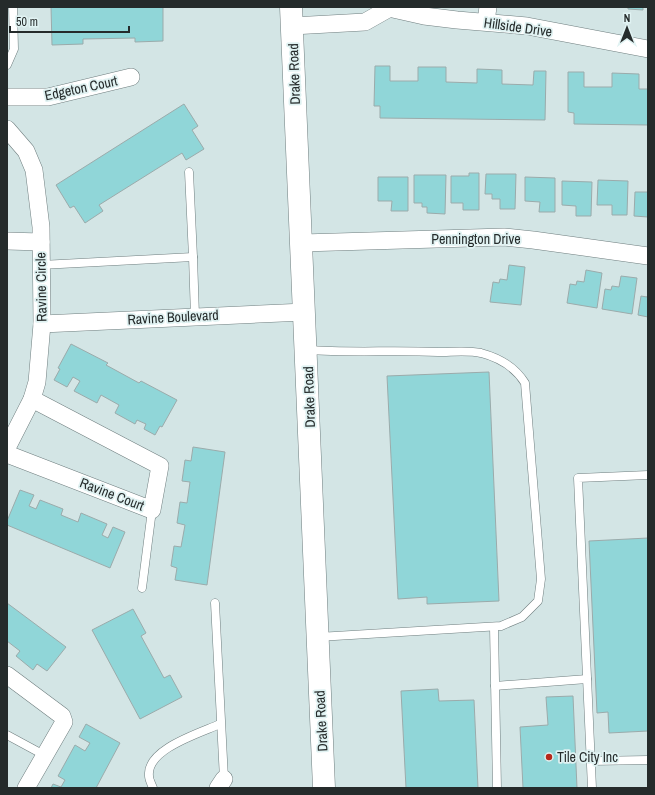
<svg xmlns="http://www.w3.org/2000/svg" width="655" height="795" font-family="'Archivo Narrow',sans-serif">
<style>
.building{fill:#90d6d8;stroke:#9babab}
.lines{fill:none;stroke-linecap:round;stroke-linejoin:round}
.lane-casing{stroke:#6f7e7f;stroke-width:9}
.street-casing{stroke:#6f7e7f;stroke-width:18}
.secondary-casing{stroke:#6f7e7f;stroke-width:23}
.lane{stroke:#fff;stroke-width:8}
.street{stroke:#fff;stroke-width:17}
.secondary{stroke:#fff;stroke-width:22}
.poi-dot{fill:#b6281b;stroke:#e0f2f2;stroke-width:1.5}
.labels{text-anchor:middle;stroke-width:3.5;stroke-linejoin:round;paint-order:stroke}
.street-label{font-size:14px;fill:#252b2b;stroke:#e0f2f2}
.poi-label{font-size:14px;fill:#252b2b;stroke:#e0f2f2;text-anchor:start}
</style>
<rect width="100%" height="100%" fill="#d3e5e5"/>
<g class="building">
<path d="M51,7h112v34l-28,1v-4l-52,1v5l-31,1z"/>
<path d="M628,7h15v3l-15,-1z"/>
<path d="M375,66h15v15h28v-14h28v15l31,1v-14l25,1v14l31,1 1,-14h12l-1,49 -165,-2v-12h-6z"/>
<path d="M568,72h16v15h28v-14l27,1v15h9v36l-74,-1v-11l-6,-1z"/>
<path d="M184,104l14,22 -6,4 12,19 -18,11 -4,-7 -83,52 4,6 -18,12 -11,-17 -4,2 -14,-23z"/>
<path d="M469,173h10v37h-16v-7h-12v-27h18z"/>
<path d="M486,174h30l-1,35h-15v-10h-8v-5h-7z"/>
<path d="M414,175h32l-1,39 -18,-1v-6h-5v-4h-8z"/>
<path d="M378,177h30v34h-17l1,-10h-14z"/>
<path d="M525,177l30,1v34h-16l1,-10 -15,-1z"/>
<path d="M598,180l30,1 -1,34h-15v-10h-15z"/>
<path d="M562,181l30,1 -1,34h-15v-10l-14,-1z"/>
<path d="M635,192h13v25l-14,-1z"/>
<path d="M509,265l16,2 -4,38 -31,-3 3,-20 6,1 1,-4 7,1z"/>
<path d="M586,270l16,3 -5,35 -30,-5 3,-19 6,1 1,-4 7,1z"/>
<path d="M621,276l16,2 -5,36 -30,-5 3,-20 6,1 1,-4 7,1z"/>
<path d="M648,294v23l-10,-2 3,-19 6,1z"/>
<path d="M71,344l37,19 -2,2 33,18 2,-2 36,19 -15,27 -2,-1 -5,9 -11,-6 2,-5 -9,-4 -2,4 -20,-11 4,-8 -18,-10 -4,8 -23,-12 6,-10 -7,-4 -6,10 -13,-7 6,-11 -2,-1z"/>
<path d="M489,372l10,229 -72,3v-7l-29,2 -11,-223z"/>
<path d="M193,447l32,5 -18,133 -32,-5 2,-12 -6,-2 3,-20 7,1 4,-22 -8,-2 3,-21 7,1 3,-21 -8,-1 3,-21 6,1z"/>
<path d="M20,490l14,5 -5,11 7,3 4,-9 23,9 -2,6 17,7 3,-9 26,11 -5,11 6,3 5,-11 12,5 -15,36 -103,-43v-4z"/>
<path d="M648,538v193l-39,2 -1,-21 -11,1 -8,-172z"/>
<path d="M7,603l59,44 -19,24 -10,-7 -4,6 -17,-14 4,-5 -13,-10z"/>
<path d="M133,609l13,24 -5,3 23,42 6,-3 12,22 -42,22 -48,-89z"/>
<path d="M438,689l1,12 35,-1 4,88h-72l-5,-97z"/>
<path d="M573,696l4,92h-54l-3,-61 28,-2 -2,-28z"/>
<path d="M86,724l34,19 -24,45h-45l2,-4 8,3 4,-7 -7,-4 17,-31 10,6 5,-8 -11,-6z"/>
</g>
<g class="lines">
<defs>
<g id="lane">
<path d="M7,65l7,-16 -1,-42"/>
<path d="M193,257l2,59"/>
<path d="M41,265l152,-8 -4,-85"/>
<path d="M307,350c44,3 87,0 131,2 14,0 30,-2 43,1 19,5 34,14 44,30l16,196 -3,22 -16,16 -21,9 -183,11"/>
<path d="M142,588l10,-78"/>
<path d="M215,603l9,176"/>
<path d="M494,627l3,161"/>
<path d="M495,686l92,-7"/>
<path d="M7,735l37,20"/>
<path d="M591,761l57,-1"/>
<path d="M153,788c-1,-3 -4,-8 -4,-12 -3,-27 51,-43 71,-52"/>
<path d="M592,788l-14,-310 70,-3"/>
</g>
<g id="street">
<path d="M384,7l40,9 33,4 70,6 121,23"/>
<path d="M486,21l2,-14"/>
<path d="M292,26l73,-4 23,-13"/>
<path d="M7,97h41l83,-20"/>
<path d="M7,129l19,22 8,19 7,57 1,97 -5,58 -5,17 -25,49"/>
<path d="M7,241l34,1"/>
<path d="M302,243l202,-6 29,3 115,16"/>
<path d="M42,324l263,-12"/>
<path d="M7,454l145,56 8,-44 -128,-67"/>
<path d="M7,675l55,41 2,6 -38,66"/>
<path d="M218,788l6,-9"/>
</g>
<path id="secondary" d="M291,7l33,781"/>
</defs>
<use href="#lane" class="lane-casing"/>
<use href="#street" class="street-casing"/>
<use href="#secondary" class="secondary-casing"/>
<use href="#lane" class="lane"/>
<use href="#street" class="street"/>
<use href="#secondary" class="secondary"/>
</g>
<circle class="poi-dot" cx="549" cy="757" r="4"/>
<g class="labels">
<g class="street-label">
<text transform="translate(518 27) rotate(8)" y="5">Hillside Drive</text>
<text transform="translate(294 74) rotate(-92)" y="5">Drake Road</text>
<text transform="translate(81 88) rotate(-12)" y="5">Edgeton Court</text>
<text x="476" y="244">Pennington Drive</text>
<text transform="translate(41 287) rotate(-91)" y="5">Ravine Circle</text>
<text transform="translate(173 317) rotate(-3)" y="5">Ravine Boulevard</text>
<text transform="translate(309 397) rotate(-92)" y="5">Drake Road</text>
<text transform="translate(112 494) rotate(21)" y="5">Ravine Court</text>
<text transform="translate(321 721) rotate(-93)" y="5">Drake Road</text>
</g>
<g class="poi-label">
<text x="557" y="762">Tile City Inc</text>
</g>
</g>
<rect width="655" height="795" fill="none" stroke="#252b2b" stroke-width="16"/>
<g transform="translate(627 28)" stroke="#e0f2f2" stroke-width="3" paint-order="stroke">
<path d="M0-3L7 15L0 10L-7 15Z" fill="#252b2b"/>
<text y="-6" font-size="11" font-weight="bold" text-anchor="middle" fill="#252b2b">N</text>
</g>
<path d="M10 26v6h119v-6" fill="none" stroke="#252b2b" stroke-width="2"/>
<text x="16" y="26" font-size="12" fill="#252b2b" stroke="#e0f2f2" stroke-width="3" paint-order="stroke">50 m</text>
</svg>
